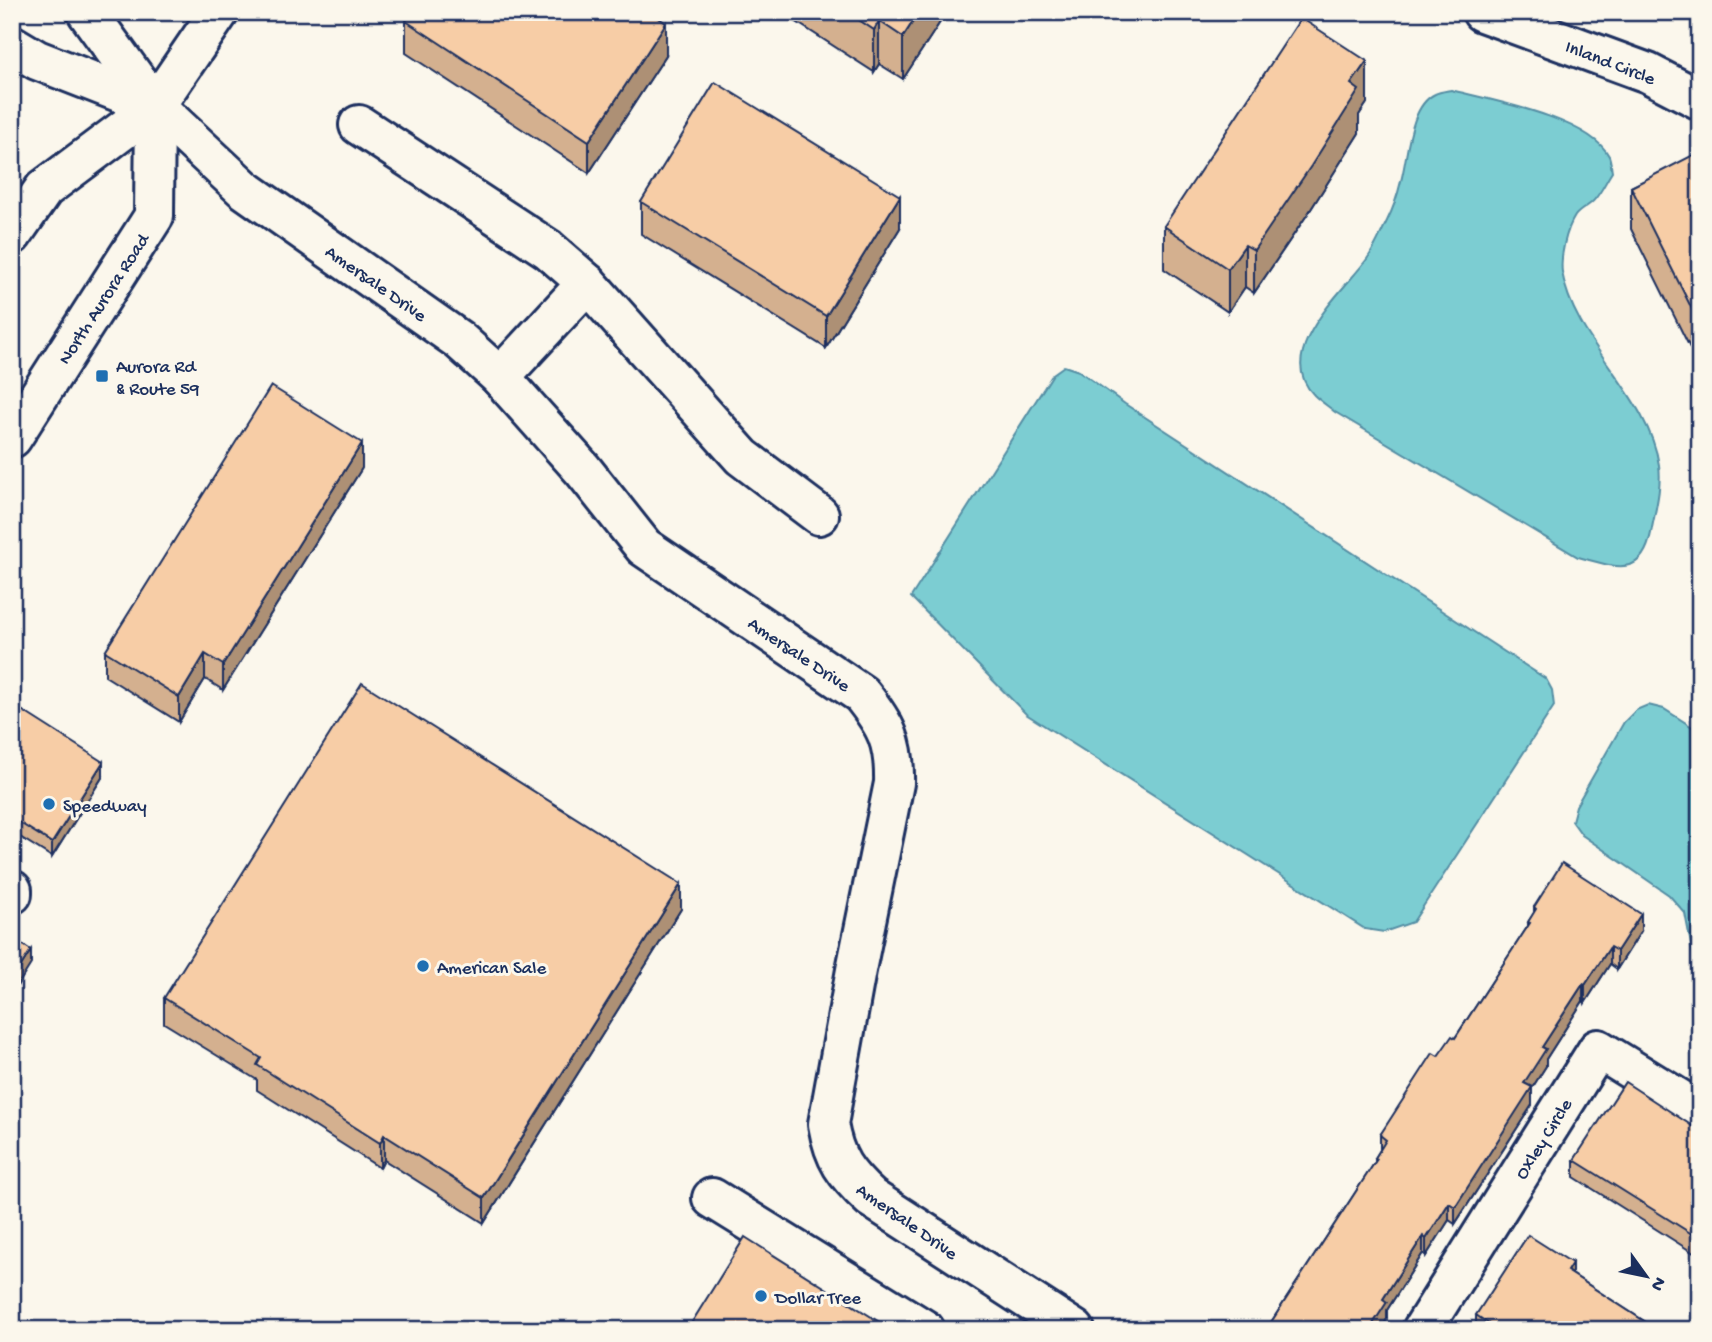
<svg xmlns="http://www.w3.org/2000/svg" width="1712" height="1342" font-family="'Gochi Hand',sans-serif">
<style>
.water{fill:#7ccdd2;stroke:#558ea4;stroke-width:2}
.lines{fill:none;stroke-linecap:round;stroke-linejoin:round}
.minor-casing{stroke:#1b2f5e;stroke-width:44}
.major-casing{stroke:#1b2f5e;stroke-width:44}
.minor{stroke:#fbf7ec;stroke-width:38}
.major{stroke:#fbf7ec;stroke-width:38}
.wall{fill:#d4b08f;stroke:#1b2f5e;stroke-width:2}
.shaded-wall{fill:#ad9074;stroke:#1b2f5e;stroke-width:2}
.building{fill:#f7cda6;stroke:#1b2f5e;stroke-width:2}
.poi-dot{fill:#1f6fb2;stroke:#fbf7ec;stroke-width:2.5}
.labels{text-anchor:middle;stroke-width:6;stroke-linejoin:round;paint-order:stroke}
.street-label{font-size:19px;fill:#1b2f5e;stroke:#fbf7ec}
.poi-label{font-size:19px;fill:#1b2f5e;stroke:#fbf7ec;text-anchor:start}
</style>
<rect width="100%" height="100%" fill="#fbf7ec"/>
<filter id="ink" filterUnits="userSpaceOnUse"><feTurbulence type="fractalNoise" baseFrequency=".0143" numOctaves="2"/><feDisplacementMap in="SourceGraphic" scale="14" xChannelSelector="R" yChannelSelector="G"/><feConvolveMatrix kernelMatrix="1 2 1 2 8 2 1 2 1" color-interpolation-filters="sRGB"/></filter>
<g filter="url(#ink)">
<g class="water">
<path d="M1451,90c40,10 138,28 158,66 2,5 2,11 3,16 -6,9 -10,19 -17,27 -5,7 -15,10 -20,17 -9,14 -15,40 -13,56 12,71 87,123 97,193 3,23 -4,46 -8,68 -9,47 -38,33 -73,24l-243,-145c-7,-6 -15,-11 -21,-17 -42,-43 30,-104 53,-136 8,-11 14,-26 20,-38 6,-12 11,-27 14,-40 7,-25 8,-75 34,-87 4,-2 11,-3 16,-4z"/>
<path d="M1064,366l15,5 46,33 421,275 6,11 2,16 -141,216 -29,10 -19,-3 -339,-215 -115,-117 142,-223z"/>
<path d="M1648,705l16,4 36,23v247l-3,-3 -12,-63 -16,-18 -87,-60 -10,-14 4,-15 48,-84 12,-12z"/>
</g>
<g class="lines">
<defs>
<g id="minor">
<path d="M87,12l68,94 89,83 215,151 41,37 83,93 61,77 217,147c25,31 34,48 33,89l-38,187 -28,154c6,35 17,50 43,74l204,132"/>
<path d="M1482,12l166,61 52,27"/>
<path d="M12,45l25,15 118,46"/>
<path d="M359,125l189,124 39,34 155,174 77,58"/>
<path d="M500,377l87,-94"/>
<path d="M12,890v4"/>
<path d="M712,1198l213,132"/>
<path d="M1422,1330l176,-281 102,63"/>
</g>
<g id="major">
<path d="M12,235l32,-46 111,-83 64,-94"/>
<path d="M12,438l142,-222 1,-110"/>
</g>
</defs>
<use href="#minor" class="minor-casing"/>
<use href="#major" class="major-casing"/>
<use href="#minor" class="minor"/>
<use href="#major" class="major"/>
</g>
<g class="wall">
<path d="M781,12h165v1l-43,66 -24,-15 -5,8z"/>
<path d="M406,21l260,34 -77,118 -183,-120z"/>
<path d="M1367,103l-8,12v18l-48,76 -57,84 -9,-6 -17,25 -64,-43v-43z"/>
<path d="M1700,154v214l-69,-139v-42z"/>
<path d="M641,202l259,26 -74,120 -185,-114z"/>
<path d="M362,468l-139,222 -18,-11 -26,43 -74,-46v-25z"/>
<path d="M12,704l91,72 -51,81 -40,-25z"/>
<path d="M1534,907l107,24 -24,38 -7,-5 -25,39 -2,-2 -37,58v7l-14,22v17l-77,119 -6,-4 -23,36 -3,-3 -36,57v9l-7,11h-114l109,-168v-4l5,-8v-15l58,-79 17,-18 73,-112v-4l6,-9z"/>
<path d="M681,909l-197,314 -100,-63 -4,8 -123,-78v-10l-93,-57v-25z"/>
<path d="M1700,1131v126l-126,-80v-17z"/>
<path d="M1572,1274l86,56h-182v-15z"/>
</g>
<g class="shaded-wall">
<path d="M919,12h27v1l-43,66v-42z"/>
<path d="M879,21v43l-5,8v-42z"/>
<path d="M666,23v32l-77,118v-32z"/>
<path d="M1367,61v42l-8,12v18l-48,76 -57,84v-43l97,-166z"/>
<path d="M900,196v32l-74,120v-32z"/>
<path d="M1245,245v42l-17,25v-43z"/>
<path d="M362,443v25l-139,222v-25z"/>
<path d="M205,654v25l-26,43v-25z"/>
<path d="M103,762v14l-51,81v-14z"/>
<path d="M681,884v25l-197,314v-25z"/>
<path d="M1641,914v17l-24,38v-18z"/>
<path d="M1610,947v17l-25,39v-18z"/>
<path d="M31,950v14l-19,30v-14z"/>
<path d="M1583,984v17l-37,58v7l-14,22v17l-77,119v-17l69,-124 18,-36z"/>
<path d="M384,1135v25l-4,8v-25z"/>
<path d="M1449,1203v17l-23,36v-17z"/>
<path d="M1423,1236v17l-36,57v9l-7,11h-11l14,-31z"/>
<path d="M1572,1263v17l-5,-9z"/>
</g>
<g class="building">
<path d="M411,12h239l16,11 -77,118 -183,-120z"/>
<path d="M847,12h72l-16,25 -24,-16 -5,9z"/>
<path d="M1301,18l66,43 -16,23 8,6 -48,76 -57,84 -9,-5 -17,24 -64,-43z"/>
<path d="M715,82l185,114 -74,120 -185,-114z"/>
<path d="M1699,152l1,2v171l-69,-138z"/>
<path d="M271,386l91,57 -139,222 -18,-11 -26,43 -74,-46z"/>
<path d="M362,683l319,201 -197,314 -100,-63 -4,8 -123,-78 4,-7 -97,-60z"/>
<path d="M12,704l91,58 -51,81 -40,-25z"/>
<path d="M1562,863l79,51 -24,37 -7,-4 -25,38 -2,-1 -41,63 4,2 -22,34 8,4 -77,120 -6,-4 -23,36 -3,-3 -40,63 4,3 -18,28h-103l111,-171 -2,-1 11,-18 -6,-5 53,-82 5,3 14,-20 3,2 75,-115 -2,-1 8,-13 -2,-2z"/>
<path d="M12,938l19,12 -19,30z"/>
<path d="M1625,1082l75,49v108l-126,-79z"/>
<path d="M1528,1235l44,28 -5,8 91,59h-160l-22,-15z"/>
<path d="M745,1237l147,93h-205z"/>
</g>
</g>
<g class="poi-dot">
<rect x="95" y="369" width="14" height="14" rx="3.5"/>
<circle cx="49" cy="804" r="7"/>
<circle cx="423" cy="966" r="7"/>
<circle cx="761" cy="1296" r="7"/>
</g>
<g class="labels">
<g class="street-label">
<text transform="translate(1611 61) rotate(21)" y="7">Inland Circle</text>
<text transform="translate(377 282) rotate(35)" y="7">Amersale Drive</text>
<text transform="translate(102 298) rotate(-57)" y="7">North Aurora Road</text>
<text transform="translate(800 653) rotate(34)" y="7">Amersale Drive</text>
<text transform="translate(1542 1138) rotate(-58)" y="7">Oxley Circle</text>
<text transform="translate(908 1220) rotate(35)" y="7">Amersale Drive</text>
</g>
<g class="poi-label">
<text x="116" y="372">Aurora Rd<tspan x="116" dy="22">&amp; Route 59</tspan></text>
<text x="63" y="811">Speedway</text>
<text x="437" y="973">American Sale</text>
<text x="775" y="1303">Dollar Tree</text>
</g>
</g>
<rect width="1712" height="1342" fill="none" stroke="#fbf7ec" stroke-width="42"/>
<rect x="21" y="21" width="1670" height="1300" fill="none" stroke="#1b2f5e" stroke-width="2.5" filter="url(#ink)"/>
<g transform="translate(1646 1276) rotate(123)" stroke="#fbf7ec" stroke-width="5" paint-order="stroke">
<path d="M0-5L12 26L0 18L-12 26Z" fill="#1b2f5e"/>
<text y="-10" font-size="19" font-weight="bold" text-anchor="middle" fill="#1b2f5e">N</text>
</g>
</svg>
